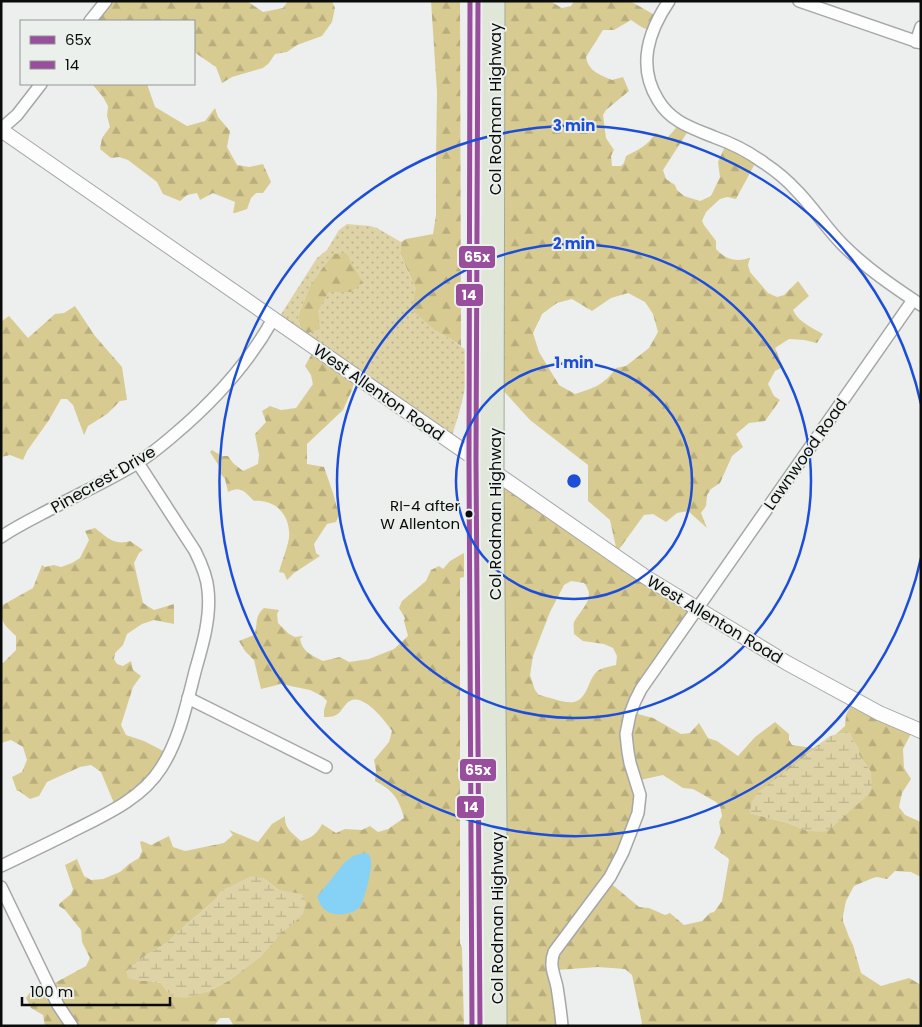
<svg xmlns="http://www.w3.org/2000/svg" width="922" height="1027" font-family="Poppins,sans-serif">
<style>
.grass{fill:url(#grass-dots);fill-rule:evenodd}
.forest{fill:url(#forest-firs);fill-rule:evenodd}
.wetland{fill:url(#wetland-marsh)}
.water{fill:#86d2f6}
.lines{fill:none;stroke-linecap:round;stroke-linejoin:round}
.minor-casing{stroke:#a4a7a6;stroke-width:14}
.tertiary-casing{stroke:#a4a7a6;stroke-width:16}
.trunk-casing{stroke:#a2ab99;stroke-width:21}
.minor{stroke:#fcfdfc;stroke-width:11}
.tertiary{stroke:#fcfdfc;stroke-width:14}
.trunk{stroke:#e0e6d8;stroke-width:19}
.bus-1-casing{stroke:#ebf0ed;stroke-width:9}
.bus-2-casing{stroke:#ebf0ed;stroke-width:9}
.bus-1{stroke:#994d9d;stroke-width:5}
.bus-2{stroke:#994d9d;stroke-width:5}
.ring{fill:none;stroke:#1d4ed8;stroke-width:2.5}
.bus-dot{fill:#0a0c0b;stroke:#ebf0ed;stroke-width:2}
.labels{text-anchor:middle;stroke-width:4;stroke-linejoin:round;paint-order:stroke}
.bus-label{font-size:15px;fill:#0a0c0b;stroke:#ebf0ed;text-anchor:end}
.street-label{font-size:16px;fill:#0a0c0b;stroke:#ebf0ed}
.centre{fill:#1d4ed8;stroke:#ebf0ed;stroke-width:2.5}
.ring-label{font-size:15px;text-anchor:middle;font-weight:bold;fill:#1d4ed8;stroke:#ebf0ed;stroke-width:4;stroke-linejoin:round;paint-order:stroke}
.line-badge{stroke:#ebf0ed;stroke-width:2}
.badge-label{font-size:14px;text-anchor:middle;font-weight:bold;fill:#fff}
</style>
<defs>
<pattern id="grass-dots" width="8" height="8" patternUnits="userSpaceOnUse" patternTransform="scale(1.25)"><rect width="8" height="8" fill="#ddd3a6"/><path d="M2 2h.1M6 6h.1" fill="none" stroke="#bcb48e" stroke-width="1.8" stroke-linecap="round"/></pattern>
<pattern id="forest-firs" width="22" height="20" patternUnits="userSpaceOnUse" patternTransform="scale(1.25)"><rect width="22" height="20" fill="#d8cb92"/><path d="M5 1l3.5 6h-7zM16 11l3.5 6h-7z" fill="#b8ad7d"/></pattern>
<pattern id="wetland-marsh" width="20" height="14" patternUnits="userSpaceOnUse" patternTransform="scale(1.25)"><rect width="20" height="14" fill="#ddd3a6"/><path d="M1 5h8M5 5V1M11 12h8M15 12V8" fill="none" stroke="#bcb48e"/></pattern>
</defs>
<rect width="100%" height="100%" fill="#ecefed"/>
<path class="grass" d="M347,224l23,2 7,2 24,14 -1,13 36,76 13,7 18,13c3,29 -7,60 -16,88l-173,-120 39,-61 10,-8 12,-20zM333,254l18,38h-22l-27,43 -4,-19 13,-32 10,-14z"/>
<g class="forest">
<path d="M106,1h141l16,11 20,-4 5,-7h44l3,7 -3,14 -10,14 -25,9 -10,7 -12,2 -6,9 -6,5 -31,9 -10,6 -6,-16 -22,-15v-31h-103z"/>
<path d="M431,1h29l1,345 -12,-8 -13,-7 -25,-22 5,-20 -16,-35 1,-12 5,-3 27,-5 3,-19v-55l1,-68z"/>
<path d="M495,1h55l12,7 9,-2 3,-5h56l30,17 -5,14 -12,-4 -12,-8 -17,10h-11l-17,27c3,15 13,17 26,23l11,-3 6,14 -23,19 -3,5 3,23 8,12 -3,6 1,10h9l3,-3 2,-7c12,-6 23,-11 29,-23l13,4 15,-17 9,5 -29,45 3,9 9,6 2,5 7,6 16,5 11,-5 9,-19 -2,-15 9,-20 32,14 -23,43 -9,-2 -7,2 -14,13 -4,9 2,4 12,16v8c10,11 20,13 34,9l-2,7 2,7 18,21 9,4 7,-2 14,-14 11,15 -16,14c5,12 20,18 30,24l-6,9 -13,-3 -15,-1 -14,9 8,19 -8,4 -7,13 6,12 6,4 -15,21 -16,2 -13,11 7,13 -11,9 -12,27 -9,6 -4,6 -1,11 -5,7 6,15 -19,-17 -11,2 -11,9 -13,-8 -9,1 -27,37 -7,-32 -22,-19v-36l-58,-45 -30,-33zM628,293l17,9 8,12 5,18 -9,16 -23,18 -10,2c-12,17 -22,20 -41,26l-16,-9 -20,-33 -6,-19 9,-19 15,-11 15,-4 20,12 19,-13z"/>
<path d="M92,84h55l8,23 32,19 18,-5 10,-13 3,9 12,14 -3,16 10,18 12,2 14,-3 8,18 -8,11h-7l-5,5 -4,11 -12,4h-2l2,-11 -22,-9 -13,7 -3,-7 -10,2 -7,6 -17,-7 -6,-12 -29,-22 -9,-3 -8,1 -11,-9 2,-11 8,-11 -3,-11 1,-10 -5,-9z"/>
<path d="M346,253l17,30 -12,9h-22l-11,19 2,18 -18,6 -4,-19 13,-32 10,-14 12,-16z"/>
<path d="M75,306l20,30 27,31 5,33 -7,1 -13,13 -19,12 -4,9 -11,-30 -6,-6h-6l-12,21 -22,31 -4,9 -13,-5 -9,2v-136h1l7,-5 19,22 27,-24 9,-1z"/>
<path d="M315,348l41,26 -4,16 -9,20 -36,34v20l17,3 9,26 6,22 -3,7 -9,2 -13,20 2,9 4,3 -26,17 -7,7 -3,-7 -5,-1c3,-11 8,-23 10,-34 2,-22 -13,-39 -35,-37 -9,-9 -13,-16 -26,-9l-3,-13 -5,-6 -1,-7 -9,-14 2,-2 10,6h6l5,7 10,8 15,-7 1,-9 -4,-21 11,-12 -4,-11 8,-5 11,4 15,-2 17,-24 -2,-9 -6,-9z"/>
<path d="M496,473l201,132 -43,64 -20,44 19,5 28,16 9,-1 9,-10 9,15 9,3 21,15 17,-19 20,-15 14,12v6l3,5 21,3 5,-3 5,-1 -18,12 -55,57 38,10 20,8 63,-59 -12,-17 -1,-7 -6,-9 -2,-6 -4,-1 -11,3 10,-9 1,-11 9,-18 59,31 -11,21 1,19 7,11 -9,14 -3,14 6,8 16,7v55l-10,-5 -16,-1 -8,8 -10,-2 -4,1 -19,8 -8,15 -3,15v5l6,16 4,8 8,28 20,13 28,-8 12,7v41h-281l2,-3 -10,-48 -7,-6 -27,-2 -42,3 9,56h-61zM571,581l13,2c13,15 -3,26 -10,39 -1,3 0,8 0,12l9,7 21,3 9,4 4,8 -1,9c-4,1 -11,2 -15,4 -14,6 -11,29 -27,33 -8,2 -26,-5 -35,-7l-4,-5 -5,-15 3,-19 17,-44 14,-27zM663,775l20,13 10,1 23,13 4,4 2,10 -3,6 2,10 -7,16 14,10 1,2 -7,41 -8,11 -4,1 -8,8 -18,4 -14,-12 -5,2 -16,-7 -10,-1 -31,-26 30,-66 2,-35z"/>
<path d="M95,528c12,9 19,18 35,13l13,9 -4,3 -5,10 9,40 11,7 20,-6v20l-20,-4 -12,4 -15,10 -4,11 -8,8 -1,6 3,5 6,2 8,-5 2,9 8,6 -8,11 -12,38 5,10 18,6 25,13v3l-53,51 -15,-36 -10,-7 -11,2 -33,15 -8,14 -9,3 -11,-8h-2l-5,-14 10,-5 5,-12 -4,-13 -12,-7 -10,3v-80h2l13,-13v-14c-12,-12 -15,-12 -15,-30l32,-18 9,-23 3,2 9,-2 7,2 11,-4 8,-5 9,-18 -4,-9z"/>
<path d="M464,553v24l-4,1v365l2,5 2,78h-230l-5,-8h-9l-6,8h-169l-2,-11 -12,-7 -5,-10c7,-10 10,-13 21,-18l6,4 33,-18 4,-8 -8,-16 -1,-12 -16,-20 -6,-4v-2l12,-10 2,-5 -8,-24 12,-6 7,17 7,4 12,-1 17,-7 9,-8 10,-6 3,-7 -2,-9 2,-1 9,4 18,-9 4,11 12,4 39,-8 9,-8 -4,-5 29,12 14,-18 13,-8c-1,12 7,17 16,25 10,-3 16,-7 21,-17l14,9 9,-4 17,1 8,-4 8,6 10,-3 16,-11c-5,-19 -11,-28 -29,-37l1,-11 -2,-10 15,-18 3,-11c-7,-10 -28,-38 -42,-30 -6,3 -8,11 -14,14 -3,2 -8,2 -12,2v-7l3,-9 -5,-5 -12,-6 -29,-6 -20,5 -7,-29 -9,-9 -6,-10 15,-6c5,-11 -1,-17 10,-27l15,2 -2,4 1,9 11,11 6,3 8,-1 -3,3c3,14 12,16 23,22l17,-4 9,5 20,-3 25,-10 14,-13 -4,-15 1,-3 -6,-10 3,-7 24,-20 5,-11 8,-4 4,3 7,-8zM263,878l16,12 14,34 -16,11 -16,21 -33,25 -21,11h-39l-7,-9 -10,-2 -8,-24 24,-14 11,-11 38,-33 6,-9z"/>
</g>
<g class="wetland">
<path d="M846,732l4,1 2,6 6,9 1,7 12,17 1,15 -3,7 -40,36 -7,2 -14,-1 -20,-8 -38,-10 1,-10 7,-11 64,-48 -4,1 12,-9z"/>
<path d="M251,876l12,2 16,12 23,4 4,8 -3,12 -10,10 -15,11 -2,5 -15,16 -33,25 -21,11 -21,6 -11,-1 -7,-5 -7,-9 -10,-2h-11l-12,-3 -2,-7 17,-14 24,-14 11,-11 38,-33 6,-9 7,-3z"/>
</g>
<path class="water" d="M363,853l6,1c1,2 2,6 2,8 1,7 -6,36 -10,43 -6,11 -30,13 -38,3 -3,-3 -4,-8 -6,-11l28,-35 8,-6z"/>
<g class="lines">
<defs>
<g id="minor">
<path d="M669,1c-21,31 -32,65 -11,99 13,22 34,28 56,37 17,6 35,15 50,26 12,8 23,17 32,27 17,17 30,38 47,55 23,23 51,42 78,60"/>
<path d="M799,1l122,42"/>
<path d="M90,21l16,-20"/>
<path d="M916,42l5,-15"/>
<path d="M1,129l16,-14 24,-31"/>
<path d="M1,537c16,-11 33,-19 50,-28 26,-14 52,-26 78,-41 16,-9 31,-21 46,-34 39,-33 73,-70 98,-115"/>
<path d="M188,698l138,69"/>
<path d="M1,866c23,-11 46,-22 68,-33 33,-17 72,-33 92,-65 19,-29 26,-66 35,-100 7,-24 15,-52 12,-78 -1,-14 -7,-27 -13,-39l-57,-88"/>
<path d="M1,887l57,118 14,21"/>
<path d="M562,1026c-1,-13 -3,-26 -5,-39 -3,-14 -8,-21 -3,-35l56,-75 13,-25 15,-39 2,-18 -10,-32 -2,-11 -2,-18 4,-20 5,-13 6,-12 272,-389"/>
</g>
<path id="tertiary" d="M1,130l646,448 140,85 92,50 42,18"/>
<g id="trunk">
<path d="M478,1v144l-2,314 4,567"/>
<path d="M495,1l-1,471 3,349v205"/>
</g>
</defs>
<use href="#minor" class="minor-casing"/>
<use href="#tertiary" class="tertiary-casing"/>
<use href="#trunk" class="trunk-casing"/>
<use href="#minor" class="minor"/>
<use href="#tertiary" class="tertiary"/>
<use href="#trunk" class="trunk"/>
<defs>
<path id="bus-1" d="M478,1l-2,458 4,567"/>
<path id="bus-2" d="M470,1l-1,458 3,567"/>
</defs>
<use href="#bus-1" class="bus-1-casing"/>
<use href="#bus-2" class="bus-2-casing"/>
<use href="#bus-1" class="bus-1"/>
<use href="#bus-2" class="bus-2"/>
</g>
<g class="ring">
<circle cx="574" cy="481" r="118"/>
<circle cx="574" cy="481" r="237"/>
<path d="M921 558A355 355 0 1 1 921 404"/>
</g>
<circle class="bus-dot" cx="469" cy="514" r="4.5"/>
<g class="labels">
<g class="bus-label">
<text x="460" y="511">RI-4 after<tspan x="460" dy="18">W Allenton</tspan></text>
</g>
<g class="street-label">
<text transform="translate(495 109) rotate(-90)" y="6">Col Rodman Highway</text>
<text transform="translate(379 392) rotate(35)" y="6">West Allenton Road</text>
<text transform="translate(805 454) rotate(-55)" y="6">Lawnwood Road</text>
<text transform="translate(103 479) rotate(-30)" y="6">Pinecrest Drive</text>
<text transform="translate(495 514) rotate(-90)" y="6">Col Rodman Highway</text>
<text transform="translate(715 619) rotate(31)" y="6">West Allenton Road</text>
<text transform="translate(497 918) rotate(-90)" y="6">Col Rodman Highway</text>
</g>
</g>
<circle cx="574" cy="481" r="8" class="centre"/>
<g class="ring-label">
<text x="574" y="131">3 min</text>
<text x="574" y="249">2 min</text>
<text x="574" y="368">1 min</text>
</g>
<g class="line-badge">
<rect x="458" y="245" width="38" height="24" rx="5" fill="#994d9d"/>
<rect x="455" y="283" width="29" height="24" rx="5" fill="#994d9d"/>
<rect x="459" y="758" width="38" height="24" rx="5" fill="#994d9d"/>
<rect x="456" y="795" width="29" height="24" rx="5" fill="#994d9d"/>
</g>
<g class="badge-label">
<text x="477" y="262">65x</text>
<text x="469" y="300">14</text>
<text x="478" y="775">65x</text>
<text x="471" y="812">14</text>
</g>
<rect width="922" height="1027" fill="none" stroke="#0a0c0b" stroke-width="5"/>
<rect x="20" y="20" width="175" height="65" fill="#ebf0ed" stroke="#919593"/>
<rect x="30" y="36" width="25" height="8" fill="#994d9d" stroke="#919593"/>
<text x="65" y="45" font-size="15" fill="#0a0c0b">65x</text>
<rect x="30" y="61" width="25" height="8" fill="#994d9d" stroke="#919593"/>
<text x="65" y="70" font-size="15" fill="#0a0c0b">14</text>
<path d="M22 997v8h148v-8" fill="none" stroke="#0a0c0b" stroke-width="2.5"/>
<text x="30" y="997" font-size="15" fill="#0a0c0b" stroke="#ebf0ed" stroke-width="4" paint-order="stroke">100 m</text>
</svg>
